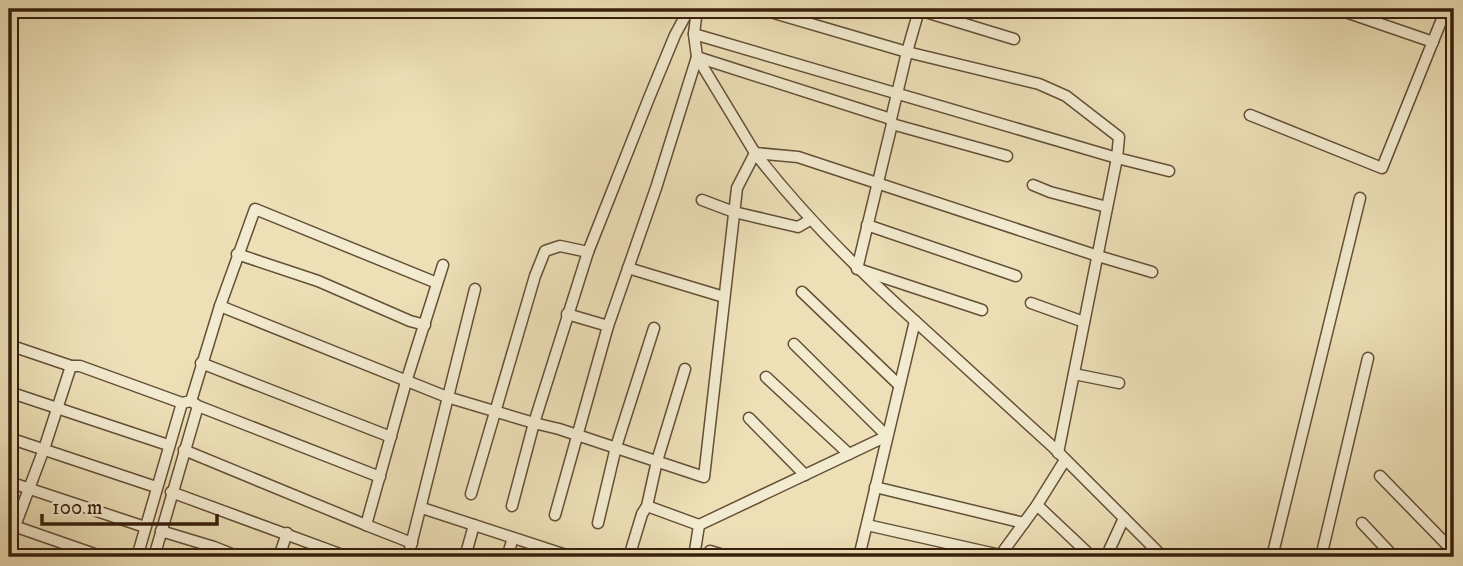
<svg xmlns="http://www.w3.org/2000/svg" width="1463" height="566" font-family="'IM FELL DW Pica',serif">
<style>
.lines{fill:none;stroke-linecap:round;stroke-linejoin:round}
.street-casing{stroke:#644f37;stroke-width:13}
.street{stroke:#f3ebd0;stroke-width:10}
</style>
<rect width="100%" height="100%" fill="#ede0b7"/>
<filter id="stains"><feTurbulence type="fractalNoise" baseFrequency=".00286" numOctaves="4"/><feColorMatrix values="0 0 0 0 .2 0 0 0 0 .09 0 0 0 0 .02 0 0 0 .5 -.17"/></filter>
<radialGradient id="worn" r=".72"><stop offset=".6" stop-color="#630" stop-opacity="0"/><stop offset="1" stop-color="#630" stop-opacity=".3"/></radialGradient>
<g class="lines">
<defs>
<g id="street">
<path d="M689,9l-14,26 -26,63 -61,154 -54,171 25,6 145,48 33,-289 18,-35 -58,-96 -3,-23 3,-25"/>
<path d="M760,9l147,43 132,32 27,12 53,41 -2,21 52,13"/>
<path d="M1337,9l96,33"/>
<path d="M694,34l423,124 -59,295"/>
<path d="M1250,115l132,53 64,-159"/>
<path d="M892,124l115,32"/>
<path d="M1033,185l17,7 57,15"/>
<path d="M702,200l32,12 64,15 12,-7"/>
<path d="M867,225l149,51"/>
<path d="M237,254l81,27 92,40 15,4"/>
<path d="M628,268l96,29"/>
<path d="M857,269l35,-145 -1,-5 16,-67 12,-42 95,29"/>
<path d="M861,270l121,40"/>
<path d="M802,292l97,93"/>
<path d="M1031,303l53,19"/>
<path d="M220,306l227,91 87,26 -22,83"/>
<path d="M567,314l41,12 48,-138 41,-131 194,62"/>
<path d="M915,321c-58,-52 -112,-106 -160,-168l43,4 300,99 54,16"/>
<path d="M9,345l62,21h9l102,37 9,-2 7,5 182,71"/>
<path d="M201,363l190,74"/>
<path d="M1074,374l45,9"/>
<path d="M766,377l83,77"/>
<path d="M9,392l159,53"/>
<path d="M191,401l29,-95 35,-97 182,74"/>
<path d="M749,418l56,57"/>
<path d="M9,438l147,49"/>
<path d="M184,450l182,75"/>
<path d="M1380,476l74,76"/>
<path d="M9,482l136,45"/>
<path d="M875,487l149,36"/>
<path d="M171,492l177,65"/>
<path d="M471,494l64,-218 10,-25 15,-5 28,6"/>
<path d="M1037,505l55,52"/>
<path d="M647,506l52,19 188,-89 -93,-92"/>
<path d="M422,508l150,49"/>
<path d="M555,515l53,-189"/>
<path d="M598,523l18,-76 38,-119"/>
<path d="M1362,523l32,34"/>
<path d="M11,525l92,32"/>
<path d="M867,525l133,30"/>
<path d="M15,526l29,-77 27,-83"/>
<path d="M161,531l53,16 25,10"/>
<path d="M412,543l-46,-18 40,-143 37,-117"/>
<path d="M710,551l20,6"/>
<path d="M137,557l45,-154"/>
<path d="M154,557l44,-151"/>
<path d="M279,557l8,-24"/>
<path d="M408,557l67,-268"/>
<path d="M465,557l9,-32"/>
<path d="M507,557l6,-19"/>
<path d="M629,557l13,-43 5,-8 10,-45 28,-92"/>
<path d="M694,557l5,-32"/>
<path d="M859,557l56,-236 138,126 110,110"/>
<path d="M999,557l38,-52 28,-45"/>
<path d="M1106,557l18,-39"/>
<path d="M1272,557l88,-359"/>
<path d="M1321,557l47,-199"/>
</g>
</defs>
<use href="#street" class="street-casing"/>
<use href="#street" class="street"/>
</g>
<rect width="1463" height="566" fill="none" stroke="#ede0b7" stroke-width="35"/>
<rect x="10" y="10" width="1442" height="545" fill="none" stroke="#371f0c" stroke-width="3.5"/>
<rect x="18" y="18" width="1428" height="531" fill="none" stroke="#371f0c" stroke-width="2"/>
<path d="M42 514v10h175v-10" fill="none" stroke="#371f0c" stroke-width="3.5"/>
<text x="52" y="514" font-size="21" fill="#371f0c" stroke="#f3ebd0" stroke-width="5" paint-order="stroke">100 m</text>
<rect width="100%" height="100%" filter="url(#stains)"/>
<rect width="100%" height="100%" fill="url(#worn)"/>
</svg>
